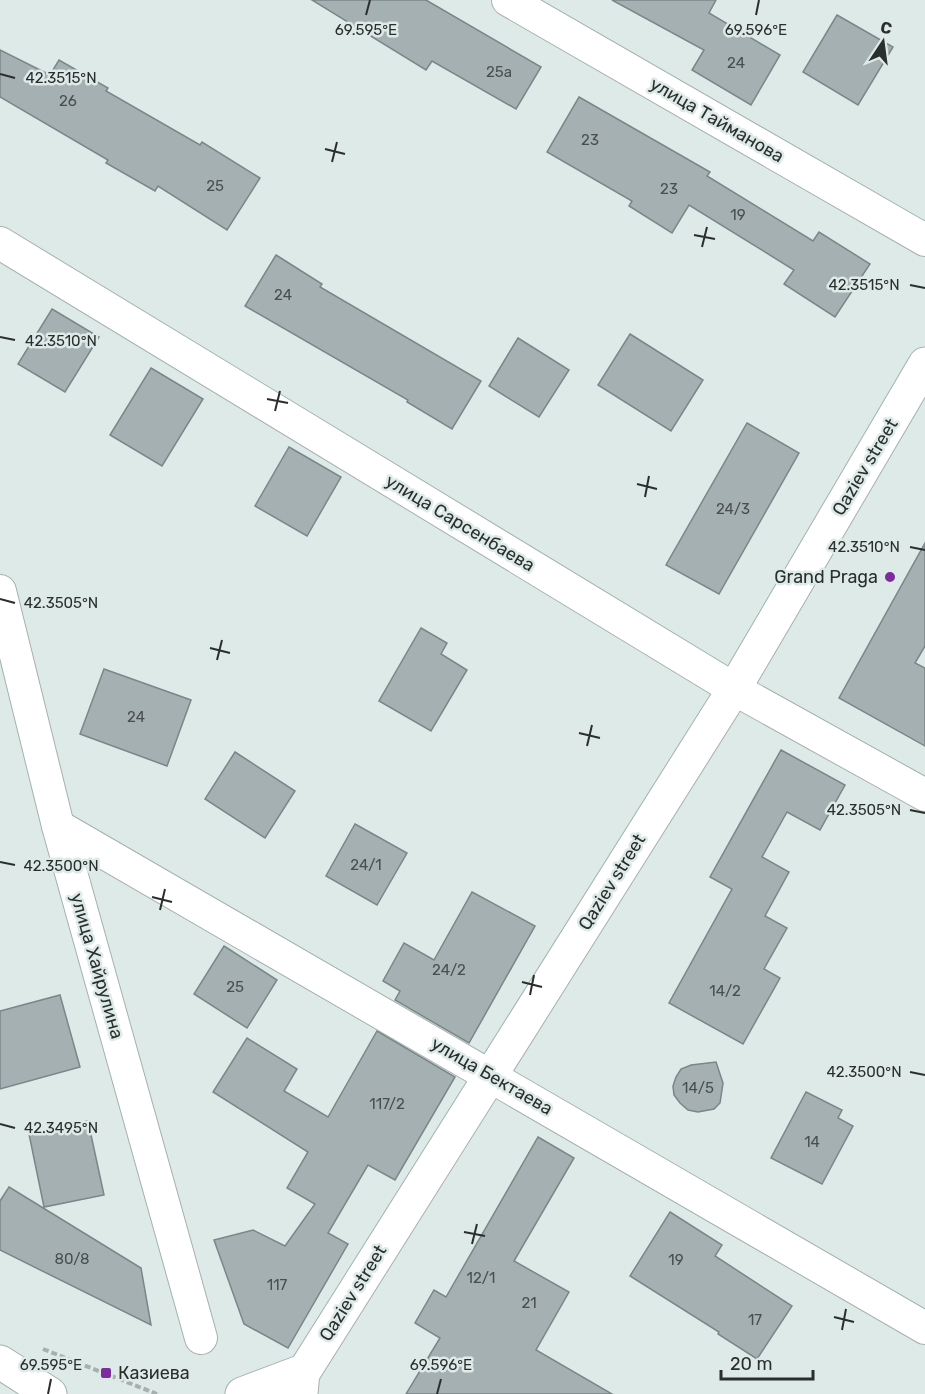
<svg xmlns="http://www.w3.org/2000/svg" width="925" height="1394" font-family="Rubik,sans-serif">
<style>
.building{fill:#a4b0b2;stroke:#7a8688;stroke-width:1.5}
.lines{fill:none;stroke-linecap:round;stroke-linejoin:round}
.street-casing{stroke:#a5b1af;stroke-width:34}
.secondary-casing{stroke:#a5b1af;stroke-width:35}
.primary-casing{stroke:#a5b1af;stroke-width:35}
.path{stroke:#a6b0ae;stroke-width:4;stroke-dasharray:6 3;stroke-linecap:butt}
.street{stroke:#fff;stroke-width:32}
.secondary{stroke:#fff;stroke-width:33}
.primary{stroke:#fff;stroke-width:33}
.ticks{fill:none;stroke:#2a2f2e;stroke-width:2}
.poi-dot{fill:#7c2c9c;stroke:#ddeae8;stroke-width:2}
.labels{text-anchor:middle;stroke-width:5;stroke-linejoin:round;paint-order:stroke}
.number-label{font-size:15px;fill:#484f4f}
.street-label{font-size:18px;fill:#2a2f2e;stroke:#ddeae8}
.poi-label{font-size:18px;fill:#2a2f2e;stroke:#ddeae8;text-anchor:end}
.ticks-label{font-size:15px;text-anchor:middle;fill:#2a2f2e;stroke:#ddeae8;stroke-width:5;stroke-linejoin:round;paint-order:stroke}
</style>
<rect width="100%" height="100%" fill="#ddeae8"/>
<g class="building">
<path d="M312,0h114l115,67 -25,42 -84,-48 -6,9z"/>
<path d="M612,0h104l-7,13 71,42 -29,50 -59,-35 12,-20z"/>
<path d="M837,15l56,32 -35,58 -55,-33z"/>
<path d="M0,50l50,25 9,-15 49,28 -2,3 94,54 2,-3 58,36 -33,52 -69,-44 -3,5 -49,-28 2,-3 -108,-63z"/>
<path d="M579,97l131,75 -3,4 106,65 6,-9 51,32 -35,53 -51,-33 10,-14 -105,-65 -17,28 -43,-27 3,-5 -85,-49z"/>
<path d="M276,255l46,29 -2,3 161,94 -29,48 -45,-27 1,-2 -163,-94z"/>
<path d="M52,309l47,28 -34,55 -47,-28z"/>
<path d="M630,334l73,46 -32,51 -73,-46z"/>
<path d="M518,338l51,32 -30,47 -50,-31z"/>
<path d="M151,368l52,31 -41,67 -52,-31z"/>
<path d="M747,423l52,30 -80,141 -53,-29z"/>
<path d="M289,447l52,30 -34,59 -52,-30z"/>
<path d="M925,543v103l-10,17 10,5v78l-86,-48z"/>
<path d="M421,628l26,15 -6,11 26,16 -36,61 -52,-30z"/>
<path d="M104,669l87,31 -24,66 -87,-32z"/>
<path d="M781,750l64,35 -25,45 -33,-18 -25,45 27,15 -24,44 22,12 -23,41 16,9 -37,66 -74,-41 63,-114 -22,-12z"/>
<path d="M235,752l60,39 -30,47 -60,-39z"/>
<path d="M355,824l52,29 -30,52 -51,-29z"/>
<path d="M472,892l63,34 -66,117 -74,-43 5,-9 -17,-10 21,-38 30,17z"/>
<path d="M224,946l53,34 -30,48 -53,-34z"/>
<path d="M60,995l20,72 -80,22v-78z"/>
<path d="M377,1031l78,46 -60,103 -27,-15 -40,68 20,11 -60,104 -44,-24 -30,-84 39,-10 32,16 30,-42 -28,-16 21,-36 -95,-60 34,-54 50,31 -13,22 44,26z"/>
<path d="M716,1062l7,21 -3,20 -6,6 -16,3 -10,-2 -8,-7 -6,-8 -1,-9 3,-9 5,-8 10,-4z"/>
<path d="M806,1092l36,18 -4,8 15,8 -31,58 -51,-26z"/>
<path d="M88,1121l16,74 -60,12 -15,-73z"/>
<path d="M538,1137l36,21 -60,103 55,31 -33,58 76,44h-206l34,-56 -25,-15 19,-33 12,7z"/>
<path d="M9,1187l132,81 10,57 -151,-75v-49z"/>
<path d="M670,1212l52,33 -7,11 77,50 -35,53 -39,-25 1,-2 -89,-56z"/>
</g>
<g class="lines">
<defs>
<g id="street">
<path d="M508,0l417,240"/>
<path d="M0,243l734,446 191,106"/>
<path d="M0,591l58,235 143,512"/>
<path d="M58,826l867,502"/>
</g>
<path id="secondary" d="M290,1394l444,-705 191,-325"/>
<g id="primary">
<path d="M0,1362l50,32"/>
<path d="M242,1394l61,-23 -2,23"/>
</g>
</defs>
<use href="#street" class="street-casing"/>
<use href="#secondary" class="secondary-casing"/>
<use href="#primary" class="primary-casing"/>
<path class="path" d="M43,1349l114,45"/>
<use href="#street" class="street"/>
<use href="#secondary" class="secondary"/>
<use href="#primary" class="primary"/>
</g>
<path class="ticks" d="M366,15l4,-15M756,15l3,-15M0,74l15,4M325,149l20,5M332,162l5,-20M694,235l21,4M702,247l5,-20M910,285l15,3M0,337l15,3M267,399l21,4M275,411l5,-20M637,484l20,5M645,497l4,-21M910,547l15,3M0,599l15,4M210,648l20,5M217,660l5,-20M579,733l21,5M587,746l5,-21M910,810l15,3M0,862l15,3M152,897l20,5M160,910l5,-21M522,982l20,5M530,995l4,-20M910,1072l15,3M0,1124l15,4M464,1232l21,4M472,1244l5,-20M834,1317l20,5M842,1330l4,-21M48,1394l3,-15M437,1394l4,-15"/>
<g class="poi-dot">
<circle cx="890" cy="577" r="6"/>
<rect x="100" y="1367" width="12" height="12" rx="3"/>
</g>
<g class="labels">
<g class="number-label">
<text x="736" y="68">24</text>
<text x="499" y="77">25а</text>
<text x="68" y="106">26</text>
<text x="590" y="145">23</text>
<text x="215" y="191">25</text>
<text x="669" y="194">23</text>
<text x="738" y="220">19</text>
<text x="283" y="300">24</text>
<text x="733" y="514">24/3</text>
<text x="136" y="722">24</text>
<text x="366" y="870">24/1</text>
<text x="449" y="975">24/2</text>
<text x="235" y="992">25</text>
<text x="725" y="996">14/2</text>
<text x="698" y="1093">14/5</text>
<text x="387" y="1109">117/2</text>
<text x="812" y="1147">14</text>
<text x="72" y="1264">80/8</text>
<text x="676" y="1265">19</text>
<text x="481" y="1283">12/1</text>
<text x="277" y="1290">117</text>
<text x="529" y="1308">21</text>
<text x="755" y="1325">17</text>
</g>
<g class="street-label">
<text transform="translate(717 120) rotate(30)" y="6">улица Тайманова</text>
<text transform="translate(865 467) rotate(-59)" y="6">Qaziev street</text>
<text transform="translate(460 523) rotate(31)" y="6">улица Сарсенбаева</text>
<text transform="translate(612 882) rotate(-58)" y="6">Qaziev street</text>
<text transform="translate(97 966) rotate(74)" y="6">улица Хайрулина</text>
<text transform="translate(492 1076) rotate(30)" y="6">улица Бектаева</text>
<text transform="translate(353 1293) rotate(-58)" y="6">Qaziev street</text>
</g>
<g class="poi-label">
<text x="878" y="583">Grand Praga</text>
<text x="118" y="1379" text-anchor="start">Казиева</text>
</g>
</g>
<g class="ticks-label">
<text x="366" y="35">69.595°E</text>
<text x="756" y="35">69.596°E</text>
<text x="61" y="83">42.3515°N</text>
<text x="864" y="290">42.3515°N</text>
<text x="61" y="346">42.3510°N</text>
<text x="864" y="552">42.3510°N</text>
<text x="61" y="608">42.3505°N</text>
<text x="864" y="815">42.3505°N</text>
<text x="61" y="871">42.3500°N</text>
<text x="864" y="1077">42.3500°N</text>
<text x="61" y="1133">42.3495°N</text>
<text x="51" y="1370">69.595°E</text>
<text x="441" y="1370">69.596°E</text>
</g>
<g transform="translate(883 42) rotate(13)" stroke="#ddeae8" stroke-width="4.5" paint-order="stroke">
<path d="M0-4.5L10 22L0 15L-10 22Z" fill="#2a2f2e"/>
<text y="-9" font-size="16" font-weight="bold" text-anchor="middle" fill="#2a2f2e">С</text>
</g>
<path d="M721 1370v9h92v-9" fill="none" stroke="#2a2f2e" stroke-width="3"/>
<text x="730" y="1370" font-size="18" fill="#2a2f2e" stroke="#ddeae8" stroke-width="4.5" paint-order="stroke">20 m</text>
</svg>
